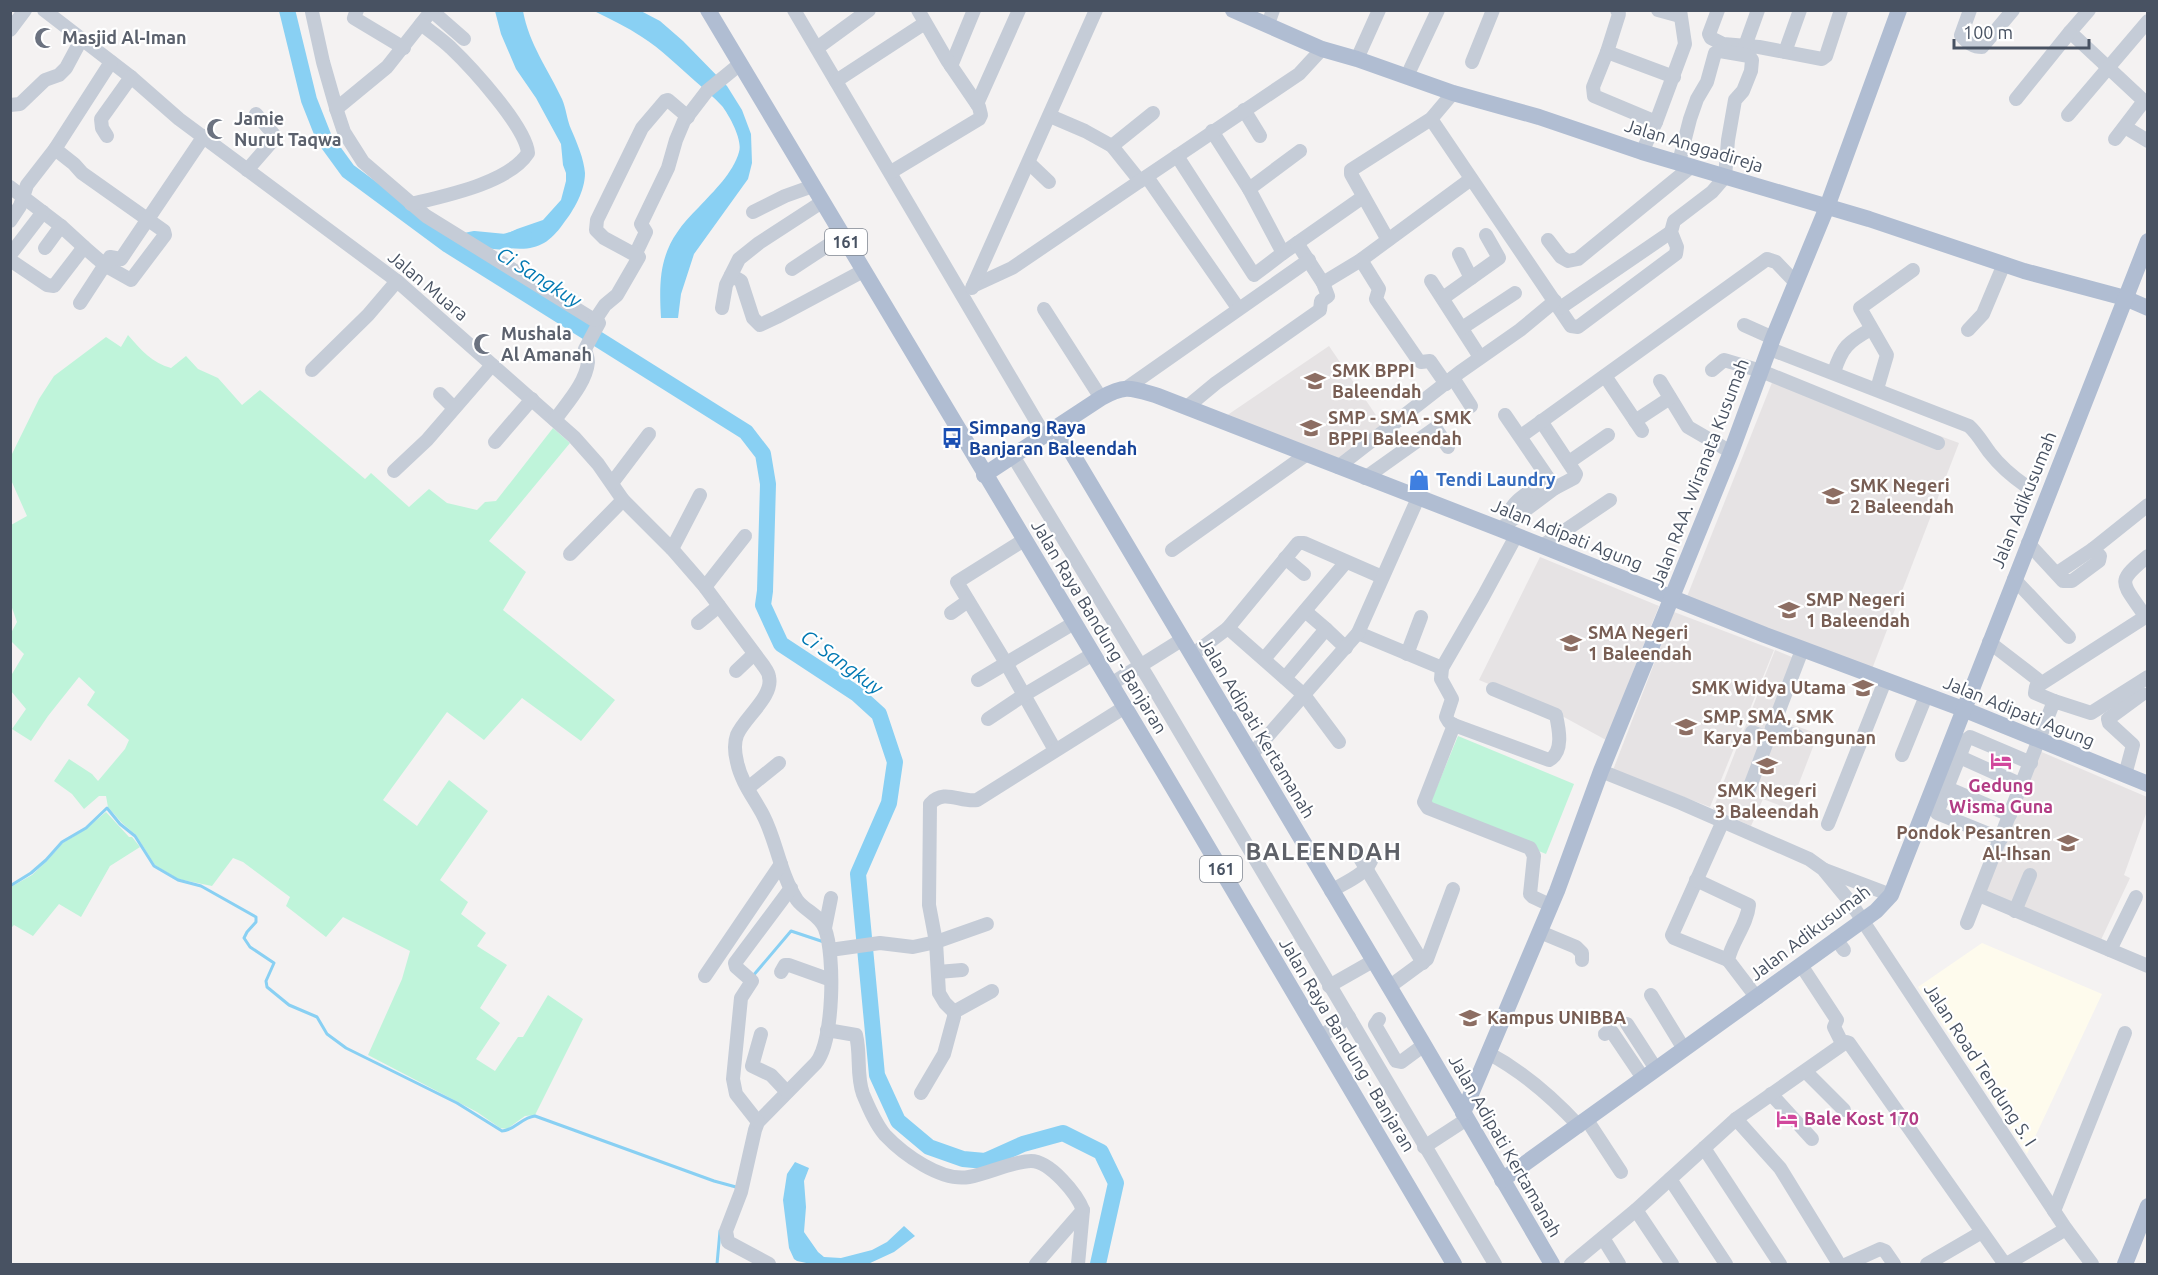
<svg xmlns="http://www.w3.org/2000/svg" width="2158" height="1275" font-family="Ubuntu,sans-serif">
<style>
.commercial{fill:#fefbed}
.education{fill:#e6e3e4}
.green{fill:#bff4da}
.water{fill:#89d0f3}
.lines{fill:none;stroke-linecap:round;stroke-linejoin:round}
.stream{stroke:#89d0f3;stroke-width:3}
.river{stroke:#89d0f3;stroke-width:16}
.minor{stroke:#c5ccd7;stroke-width:14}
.major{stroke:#b0bdd2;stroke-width:16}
.labels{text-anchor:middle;stroke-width:4.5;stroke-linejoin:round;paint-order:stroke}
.shield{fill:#fff;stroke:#7f8691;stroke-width:1.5}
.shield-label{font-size:16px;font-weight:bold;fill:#485262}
.worship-label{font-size:18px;font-weight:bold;fill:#5b616d;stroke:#fff;text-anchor:start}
.street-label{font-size:18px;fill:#485262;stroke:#fff}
.education-label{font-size:18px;font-weight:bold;fill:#785e54;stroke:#fff;text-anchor:start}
.transit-label{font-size:18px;font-weight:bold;fill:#164399;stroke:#fff;text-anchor:start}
.shop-label{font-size:18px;font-weight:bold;fill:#366cbe;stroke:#fff;text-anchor:start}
.hotel-label{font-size:18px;font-weight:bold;fill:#b23c85;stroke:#fff}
.water-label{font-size:20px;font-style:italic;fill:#0279b3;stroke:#fff}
.district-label{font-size:24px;font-weight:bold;letter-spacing:1.5px;fill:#5e6168;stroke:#fff}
</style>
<rect width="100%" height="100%" fill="#f4f2f2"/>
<path class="commercial" d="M1982,943l120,51 -75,160 -109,-167z"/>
<g class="education">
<path d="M1329,346l55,81 -41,33 -117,-44z"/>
<path d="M1775,375l184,68 -87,226 -186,-70z"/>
<path d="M1540,557l119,49 -53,134 -55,-30 -72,-30z"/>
<path d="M1674,612l100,38 -64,157 -97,-37z"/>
<path d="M1775,650l29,12 -24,58 38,14 -29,75 -26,-10 -12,27 -38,-17z"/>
<path d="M2037,750l110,47v14l-23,64 6,3 -31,66 -119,-53z"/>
</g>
<g class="green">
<path d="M128,335c13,15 24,28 43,33l15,-12 12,13 20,9 24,27 18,-15 105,89 6,-6 38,34 20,-18 18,14 30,7 8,-8 11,-1 57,-73 17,15 -81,98 37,31 -23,38 112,90 -34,41 -59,-43 -38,42 -37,-28 -64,88 34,26 32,-46 39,31 -48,69 28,22 -7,12 25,19 -9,13 30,19 -27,43 20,15 -24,36 19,12 23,-34h5l25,-42 35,24 -48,96 -10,1 -18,13 -7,-1 -23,-16 -109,-57 34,-76 8,-28 -67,-34 -17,20 -40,-31 4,-9 -47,-35 -10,-4 -21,28 -34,-7 -23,-14 -19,-30 -14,-12 -14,-16 -2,-11h-7l-15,13 -12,-15 -18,-13 15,-22 23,15 6,7 27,-32 4,-9 -42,-35 8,-13 -16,-15 -31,39 -17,25 -19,-12 14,-20 -15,-18v-18l1,1 12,-20 -13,-13v-8l6,-11 -6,-17v-80l16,-9 -16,-36v-24l28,-57 15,-23 52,-39 15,10z"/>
<path d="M1458,736l116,48 -28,70 -117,-48z"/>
<path d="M106,812l23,25h3l8,10 -30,19 -29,51 -22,-13 -26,32 -19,-11 -3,3v-41l21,-12 15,-14 16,-18 23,-14z"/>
</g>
<g class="water">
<path d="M495,11h28c6,33 25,58 39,88 4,9 5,21 9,30 6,14 13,30 14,44 0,18 -11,37 -22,51 -15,21 -28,27 -54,24l-7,-9v-3l15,-7 26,-9 18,-20 5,-19v-8l-3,-8 -2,-21 -25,-46 -20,-29 -15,-35z"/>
<path d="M594,11h47l19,10 23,20 44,45 15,24 9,24 1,29 -4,16 -54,75 -13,40 -3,24h-17c-3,-50 1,-75 38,-111 15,-16 34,-34 40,-55 4,-12 -10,-37 -17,-46 -8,-9 -18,-17 -27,-25 -17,-15 -34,-32 -53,-44 -15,-10 -32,-18 -48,-26z"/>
<path d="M795,1162l14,6 -5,13 2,26 -2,25 14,20 6,5 17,1 31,-8 15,-8 17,-16 11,10 -21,16 -26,12h-57l-14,-3 -3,-2 -5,-11 -6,-48 4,-26z"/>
</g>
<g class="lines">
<g class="stream">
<path d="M10,886l21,-13 15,-13 16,-18 24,-14 21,-20 13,16 15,12 19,30 24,14 23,6 55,31v5l-9,10 -3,6 6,9 24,16 -8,18 1,6 22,18 28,12 10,17 19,14 111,55 45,28c12,0 20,-14 33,-15l179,65 22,6"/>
<path d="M752,977l39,-46 33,11"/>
<path d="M717,1264l3,-33"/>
</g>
<g class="river">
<path d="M287,10l22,90 15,38 24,33 100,74 298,187 17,22 5,30 -3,107 -2,14 18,39 76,50 22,20 16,48 -6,41 -31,71 19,201 21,46 31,26 34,12 22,2 38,-17 40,-11 38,19 15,31 -18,81"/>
<path d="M455,243l19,-4 31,3 19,-6"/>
</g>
<g class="minor">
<path d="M44,10l87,67 48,42 218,162 177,156 24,27 25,36 49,49 33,38 58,78c2,3 6,8 6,12 5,19 -25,41 -32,58 -3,8 -2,19 0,27 4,20 17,36 26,53 14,27 17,59 34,85 8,11 23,15 28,29 10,26 9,112 -9,134l-58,59 -3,8 -14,62 -15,39 2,11 41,22"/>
<path d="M357,10l-3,8 50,30"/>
<path d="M794,10l251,426"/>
<path d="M1658,10l22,6"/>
<path d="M1718,10l-9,24 2,4 12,6 36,3 63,12 4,-3 15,-46"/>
<path d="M1970,10l-9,25c6,8 12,12 21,12l31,-37"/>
<path d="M2089,10l-19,22 74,69 -29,38"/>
<path d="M432,11l32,28"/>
<path d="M312,12l11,50 14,49 7,21 19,30 63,54 173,107 -14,26c1,5 3,8 3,13 -2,21 -22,42 -33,58"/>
<path d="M1268,24l5,-14"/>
<path d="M10,30l15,-20"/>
<path d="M1745,46l13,-36"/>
<path d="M817,48l52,-38"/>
<path d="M1607,52l12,-38 -2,-4"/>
<path d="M1785,52l15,-42"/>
<path d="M1357,59l22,-49"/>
<path d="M1472,62l21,-52"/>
<path d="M951,66l23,-56"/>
<path d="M1407,76l31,-66"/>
<path d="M836,81l89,-58"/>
<path d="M2016,99l54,-67"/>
<path d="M977,104l42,-94"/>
<path d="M10,105l10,-1 25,-24 14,-5 7,-7 15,-28"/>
<path d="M336,109l51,-42 45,-57"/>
<path d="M1244,110l16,26"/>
<path d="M2068,115l80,-94"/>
<path d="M1050,116l35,15 27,15 28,35"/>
<path d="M1431,119l140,207 7,1 98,-73 1,-7 -6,-15 3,-11 38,-29 13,-15 3,-37 7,-40 8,-9 8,-20 1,-11 -3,-4 -29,-5 -5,2 -8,29 -10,17 -7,20 -11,43"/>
<path d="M1656,122l-62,-26 -1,-9 14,-35 67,25"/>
<path d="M2125,127l23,14"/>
<path d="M1212,131l37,58 34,64"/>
<path d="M107,136l-5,-8 -1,-9 30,-42"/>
<path d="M1112,146l41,-33"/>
<path d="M1642,152l14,-30 29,-78 -5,-34"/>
<path d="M1177,156l77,119 29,-22 80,-56"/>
<path d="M1029,163l20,19"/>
<path d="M247,170l29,-33 -20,-23"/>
<path d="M891,172l88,-53 2,-4 -2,-8 -32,-47 -29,-50"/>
<path d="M1147,177l91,131"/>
<path d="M10,187l51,39 23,21"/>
<path d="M1249,189l51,-38"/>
<path d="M411,204c33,-8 98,-21 117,-51 -2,-26 -57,-86 -77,-105 -9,-9 -20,-16 -30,-24"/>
<path d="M753,212l32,-16 28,-10"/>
<path d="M10,221l10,-15 7,-21 28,-36 56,-87"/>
<path d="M1388,240l-37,-66v-4l80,-51 22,-26"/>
<path d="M1548,240l13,17 7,4 10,-2 114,-93"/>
<path d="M1297,243l26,40 38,-23 110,-81"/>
<path d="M45,248l16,-22"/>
<path d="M1459,254l12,24"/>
<path d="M10,255l33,-43"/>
<path d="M635,255l11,-23 -5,-8 27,-56 8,-28 8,-19 23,-30 33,-27"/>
<path d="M10,260l37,25 7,1 30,-39 22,19 25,14 34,-45 -1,-4 -82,-58 -8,-9 -19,-15"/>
<path d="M1361,260l18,29 -3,10 42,61 3,2 9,-1 16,23"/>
<path d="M792,269l50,-33"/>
<path d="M731,275l10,6 12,37 7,7 17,-8 86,-46"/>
<path d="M1431,281l49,76"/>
<path d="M973,286l39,-18 128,-87 159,-107 23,-25"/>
<path d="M972,288l124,-278"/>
<path d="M1443,298l56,-40 -13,-23"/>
<path d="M80,303l30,-46 11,2 83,-123"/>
<path d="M722,308l4,-23 13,-26 20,-16 63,-41"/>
<path d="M1560,308l111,-76"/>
<path d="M1044,309l57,89"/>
<path d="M595,320l10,-15 12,-10 22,-38 -35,-19 -8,-8 1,-10 45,-92 23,-27 3,-1 20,17"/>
<path d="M1744,325l29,13"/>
<path d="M1462,328l53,-35"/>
<path d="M1968,330l15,-16 21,-50"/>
<path d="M1770,349l199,77c9,8 14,18 21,27 10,13 23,24 36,33"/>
<path d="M312,370l56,-55 29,-34"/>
<path d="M1712,370l12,-10 37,11 177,72"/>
<path d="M1834,372c8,-25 14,-30 37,-43"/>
<path d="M1605,376l37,55"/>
<path d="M1453,378l18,28"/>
<path d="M1660,381l28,46 43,25"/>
<path d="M1128,387l181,-127"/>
<path d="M1877,389l10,-34 -27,-47 53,-38"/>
<path d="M440,394l14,14"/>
<path d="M1187,407l29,-24 104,-73 1,-9 7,-5 -5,-13"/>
<path d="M1541,421l35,53 -2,4 -19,10"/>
<path d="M1635,421l35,-23"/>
<path d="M1521,436l246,-177 9,3 20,21"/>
<path d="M495,442l37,-43"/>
<path d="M1013,456l135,222 347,586"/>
<path d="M1569,462l39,-27"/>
<path d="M1338,467l122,-95 60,-42 35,-29"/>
<path d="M394,471l33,-31 65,-75"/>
<path d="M1365,478l69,-49h2l12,18"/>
<path d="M612,483l37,-49"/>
<path d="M1510,521c-7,-17 26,-33 39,-42"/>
<path d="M1500,529l55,-41 -50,-73"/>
<path d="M1516,536l-33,61 -41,71 -1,11 11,20 -6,18 3,5 5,3 -30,77 4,6 102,40 4,8 -4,38 3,3 17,8"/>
<path d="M1024,540l-67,42 49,81 49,87"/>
<path d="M2028,543l35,38h9l27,-20 1,-5 -7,-7 55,-44"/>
<path d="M1542,546l68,-46"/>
<path d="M672,549l28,-54"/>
<path d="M1172,550l135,-96"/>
<path d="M570,554l53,-54"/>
<path d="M1285,558l19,16"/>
<path d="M2057,573l36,-24"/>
<path d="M2014,579l55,58"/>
<path d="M705,587l40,-51"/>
<path d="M1305,611l21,18"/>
<path d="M951,613l17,-12"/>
<path d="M698,623l21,-17"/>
<path d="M1228,628l76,67 35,47"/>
<path d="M1358,633l84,35"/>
<path d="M1989,642l48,37"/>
<path d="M1407,654l14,-37"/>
<path d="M1192,655l36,-27 70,-85h6l78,34"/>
<path d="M1264,659l82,-97"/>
<path d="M736,671l18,-17"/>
<path d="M1285,678l41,-49 20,19"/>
<path d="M978,680l96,-57"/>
<path d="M1111,684l72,-45"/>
<path d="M2054,701l-19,-8 1,-6 106,-68 1,-6c-22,-32 -27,-31 5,-57"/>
<path d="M988,719l36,-24 69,-41"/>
<path d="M1454,725l95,35c15,-8 10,-31 7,-45l-63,-26"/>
<path d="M1772,728l25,8"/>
<path d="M1752,732l16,6"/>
<path d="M1953,754l69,31"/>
<path d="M1251,755l107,-122 60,-135"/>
<path d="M1902,755l24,-59"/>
<path d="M1601,771l80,32 128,56 14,10 28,34 215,326 26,35"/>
<path d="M2125,775l8,-30 -24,-22 -1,-4 34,-25"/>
<path d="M748,788l31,-25"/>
<path d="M1947,788l-10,25 64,26"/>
<path d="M1749,789l53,-139"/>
<path d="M2010,815l-63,-27 19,-48 4,-3 61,26"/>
<path d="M1723,821l-51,114 2,3 54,22"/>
<path d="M1828,824l57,-143"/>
<path d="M1355,850l68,113"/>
<path d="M1825,870l66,25"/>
<path d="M1696,880l53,25c-2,20 -17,36 -21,55l29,38"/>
<path d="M1331,891c13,-8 38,-18 41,-33"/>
<path d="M1979,895l169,71"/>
<path d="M2015,911l15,-36"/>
<path d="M1967,923l87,-222 37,12 57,-36"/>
<path d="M825,928l6,-30"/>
<path d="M1540,932l36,15 6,6v7"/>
<path d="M1836,939l8,11"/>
<path d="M830,950l50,-7 33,4 23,-5 51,-18"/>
<path d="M2110,950l26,-53"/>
<path d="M1801,965l36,55 -3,7 8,16"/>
<path d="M781,972l4,-7h4l42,15"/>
<path d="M938,972l24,-2"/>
<path d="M705,976l76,-112"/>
<path d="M1330,985l-1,1 44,-25"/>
<path d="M1389,987l38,-28 26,-70"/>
<path d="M1651,995l33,54"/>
<path d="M954,1012l38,-21"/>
<path d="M1379,1019l-4,6 21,36 5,1 23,-17"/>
<path d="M1627,1024l29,45"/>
<path d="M827,1030l29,5c5,20 0,40 7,59 6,14 12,29 22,41 18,19 56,47 84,42 18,-3 45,-16 62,-16 19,0 46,33 52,49l-5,54"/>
<path d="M761,1034l-9,32 19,9 16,17"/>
<path d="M1605,1034l4,-3 3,1 31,46"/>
<path d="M1320,1037l29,-20"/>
<path d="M1488,1053c34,18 65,45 91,73"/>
<path d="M1806,1072l38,38"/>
<path d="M921,1093l23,-39 10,-37v-5l-9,-9 -6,-10 -3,-51 -7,-37 1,-101c14,-16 31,-1 47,-4l148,-93"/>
<path d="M1771,1094l41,45"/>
<path d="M1736,1119l44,49 59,96"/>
<path d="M1587,1120l34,52"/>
<path d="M758,1122l-22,-28 -3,-15 8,-81 11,-17 -16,-14 -1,-4 56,-75"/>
<path d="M1426,1147h-2l43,-28"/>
<path d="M1704,1148l76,116"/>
<path d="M1670,1179l56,85"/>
<path d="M1636,1210l36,54"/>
<path d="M2054,1211l71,-178"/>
<path d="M1603,1238l16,26"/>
<path d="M1036,1264l47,-54"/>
<path d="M1571,1264l65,-54 100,-91 110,-77 3,1 155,220 6,-1 56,-33"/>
<path d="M1847,1264l33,-15 5,2 9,13"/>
<path d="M1927,1264l55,-32"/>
</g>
<g class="major">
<path d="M708,10l455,761 291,493"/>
<path d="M1233,10l89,39 35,10 96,34 86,24 103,35 227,67 155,52 101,27 23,10"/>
<path d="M1057,428l367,617 128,219"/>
<path d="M984,475l117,-77c25,-14 30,-10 57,-2l342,133 265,106 198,74 185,75"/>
<path d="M1463,1113l94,-222 44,-120 130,-319 42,-114 54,-131 72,-197"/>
<path d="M1502,1180l374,-269 15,-16 257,-654"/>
<path d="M2125,1264l23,-58"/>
</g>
</g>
<defs>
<symbol id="mosque-bare" viewBox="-9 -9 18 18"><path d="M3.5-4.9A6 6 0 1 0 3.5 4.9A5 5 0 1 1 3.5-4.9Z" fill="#6b7280" stroke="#fff" stroke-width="2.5" paint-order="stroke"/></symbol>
<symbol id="school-bare" viewBox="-9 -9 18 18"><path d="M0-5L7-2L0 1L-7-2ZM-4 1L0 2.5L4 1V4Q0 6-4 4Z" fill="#8d6e63" stroke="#fff" stroke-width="2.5" paint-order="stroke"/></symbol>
<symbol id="bus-bare" viewBox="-9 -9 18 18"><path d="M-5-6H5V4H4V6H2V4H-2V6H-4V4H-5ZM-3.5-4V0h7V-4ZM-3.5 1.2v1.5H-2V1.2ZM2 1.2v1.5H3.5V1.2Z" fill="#1a4fb4" stroke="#fff" stroke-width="2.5" paint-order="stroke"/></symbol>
<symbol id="shop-bare" viewBox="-9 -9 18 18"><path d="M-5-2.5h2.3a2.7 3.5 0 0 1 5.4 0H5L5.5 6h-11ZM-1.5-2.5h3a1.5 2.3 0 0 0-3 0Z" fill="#3f7fe0" stroke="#fff" stroke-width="2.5" paint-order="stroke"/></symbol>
<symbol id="hotel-bare" viewBox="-9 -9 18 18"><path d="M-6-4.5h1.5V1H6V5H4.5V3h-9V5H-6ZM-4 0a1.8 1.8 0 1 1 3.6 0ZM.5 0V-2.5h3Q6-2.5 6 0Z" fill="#d1479c" stroke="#fff" stroke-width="2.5" paint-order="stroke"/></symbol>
<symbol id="university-bare" viewBox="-9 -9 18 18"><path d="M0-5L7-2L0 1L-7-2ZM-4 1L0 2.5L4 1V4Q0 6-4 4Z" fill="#8d6e63" stroke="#fff" stroke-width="2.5" paint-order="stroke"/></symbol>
</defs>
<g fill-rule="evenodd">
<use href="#mosque-bare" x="30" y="23" width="30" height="30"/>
<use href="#mosque-bare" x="202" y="114" width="30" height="30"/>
<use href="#mosque-bare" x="469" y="329" width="30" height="30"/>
<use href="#school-bare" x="1300" y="366" width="30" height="30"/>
<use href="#school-bare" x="1296" y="413" width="30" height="30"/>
<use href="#bus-bare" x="937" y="423" width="30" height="30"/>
<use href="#shop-bare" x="1404" y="465" width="30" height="30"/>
<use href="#school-bare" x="1818" y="481" width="30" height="30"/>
<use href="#school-bare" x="1774" y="595" width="30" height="30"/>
<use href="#school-bare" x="1556" y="628" width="30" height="30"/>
<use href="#school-bare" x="1848" y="673" width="30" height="30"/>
<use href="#school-bare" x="1671" y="712" width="30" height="30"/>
<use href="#hotel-bare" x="1986" y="746" width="30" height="30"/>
<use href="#school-bare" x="1752" y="751" width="30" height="30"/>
<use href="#school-bare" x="2053" y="828" width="30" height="30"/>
<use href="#university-bare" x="1455" y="1003" width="30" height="30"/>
<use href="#hotel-bare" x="1772" y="1104" width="30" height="30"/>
</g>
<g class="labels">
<g class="shield">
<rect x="825" y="229" width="42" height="26" rx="4.5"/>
<rect x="1200" y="856" width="42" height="26" rx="4.5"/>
</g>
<g class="shield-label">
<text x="846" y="248">161</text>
<text x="1221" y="875">161</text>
</g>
<g class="worship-label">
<text x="62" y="44">Masjid Al-Iman</text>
<text x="234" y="125">Jamie<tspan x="234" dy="21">Nurut Taqwa</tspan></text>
<text x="501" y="340">Mushala<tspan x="501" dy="21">Al Amanah</tspan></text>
</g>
<g class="street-label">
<text transform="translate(1694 146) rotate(17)" y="6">Jalan Anggadireja</text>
<text transform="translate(428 286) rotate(40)" y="6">Jalan Muara</text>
<text transform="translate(1700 473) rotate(-69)" y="6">Jalan RAA. Wiranata Kusumah</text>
<text transform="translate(2024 500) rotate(-68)" y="6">Jalan Adikusumah</text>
<text transform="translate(1567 535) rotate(22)" y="6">Jalan Adipati Agung</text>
<text transform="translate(1099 627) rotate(59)" y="6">Jalan Raya Bandung - Banjaran</text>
<text transform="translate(2019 712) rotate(22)" y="6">Jalan Adipati Agung</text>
<text transform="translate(1257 728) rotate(59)" y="6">Jalan Adipati Kertamanah</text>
<text transform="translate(1810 933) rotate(-37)" y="6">Jalan Adikusumah</text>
<text transform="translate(1347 1045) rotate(59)" y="6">Jalan Raya Bandung - Banjaran</text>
<text transform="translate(1980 1065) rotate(57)" y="6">Jalan Road Tendung S. I</text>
<text transform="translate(1505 1146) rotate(60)" y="6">Jalan Adipati Kertamanah</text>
</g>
<g class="education-label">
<text x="1332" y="377">SMK BPPI<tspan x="1332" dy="21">Baleendah</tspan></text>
<text x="1328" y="424">SMP - SMA - SMK<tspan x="1328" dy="21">BPPI Baleendah</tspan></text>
<text x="1850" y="492">SMK Negeri<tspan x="1850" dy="21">2 Baleendah</tspan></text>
<text x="1806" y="606">SMP Negeri<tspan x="1806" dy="21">1 Baleendah</tspan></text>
<text x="1588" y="639">SMA Negeri<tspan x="1588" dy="21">1 Baleendah</tspan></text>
<text x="1846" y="694" text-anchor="end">SMK Widya Utama</text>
<text x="1703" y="723">SMP, SMA, SMK<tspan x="1703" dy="21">Karya Pembangunan</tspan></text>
<text x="1767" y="797" text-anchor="middle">SMK Negeri<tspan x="1767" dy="21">3 Baleendah</tspan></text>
<text x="2051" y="839" text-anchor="end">Pondok Pesantren<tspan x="2051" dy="21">Al-Ihsan</tspan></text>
<text x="1487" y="1024">Kampus UNIBBA</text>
</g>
<g class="transit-label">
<text x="969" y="434">Simpang Raya<tspan x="969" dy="21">Banjaran Baleendah</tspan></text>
</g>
<g class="shop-label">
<text x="1436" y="486">Tendi Laundry</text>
</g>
<g class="hotel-label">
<text x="2001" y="792">Gedung<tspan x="2001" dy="21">Wisma Guna</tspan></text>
<text x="1804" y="1125" text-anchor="start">Bale Kost 170</text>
</g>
<g class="water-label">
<text transform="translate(539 277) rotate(32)" y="7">Ci Sangkuy</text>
<text transform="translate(842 662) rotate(36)" y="7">Ci Sangkuy</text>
</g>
<g class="district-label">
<text x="1324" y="860">BALEENDAH</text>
</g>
</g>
<rect width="2158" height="1275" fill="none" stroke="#485262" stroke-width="24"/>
<path d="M1954 39v9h135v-9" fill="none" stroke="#485262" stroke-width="3"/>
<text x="1963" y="39" font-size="18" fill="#485262" stroke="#ffffff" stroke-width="4.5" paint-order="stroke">100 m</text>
</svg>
